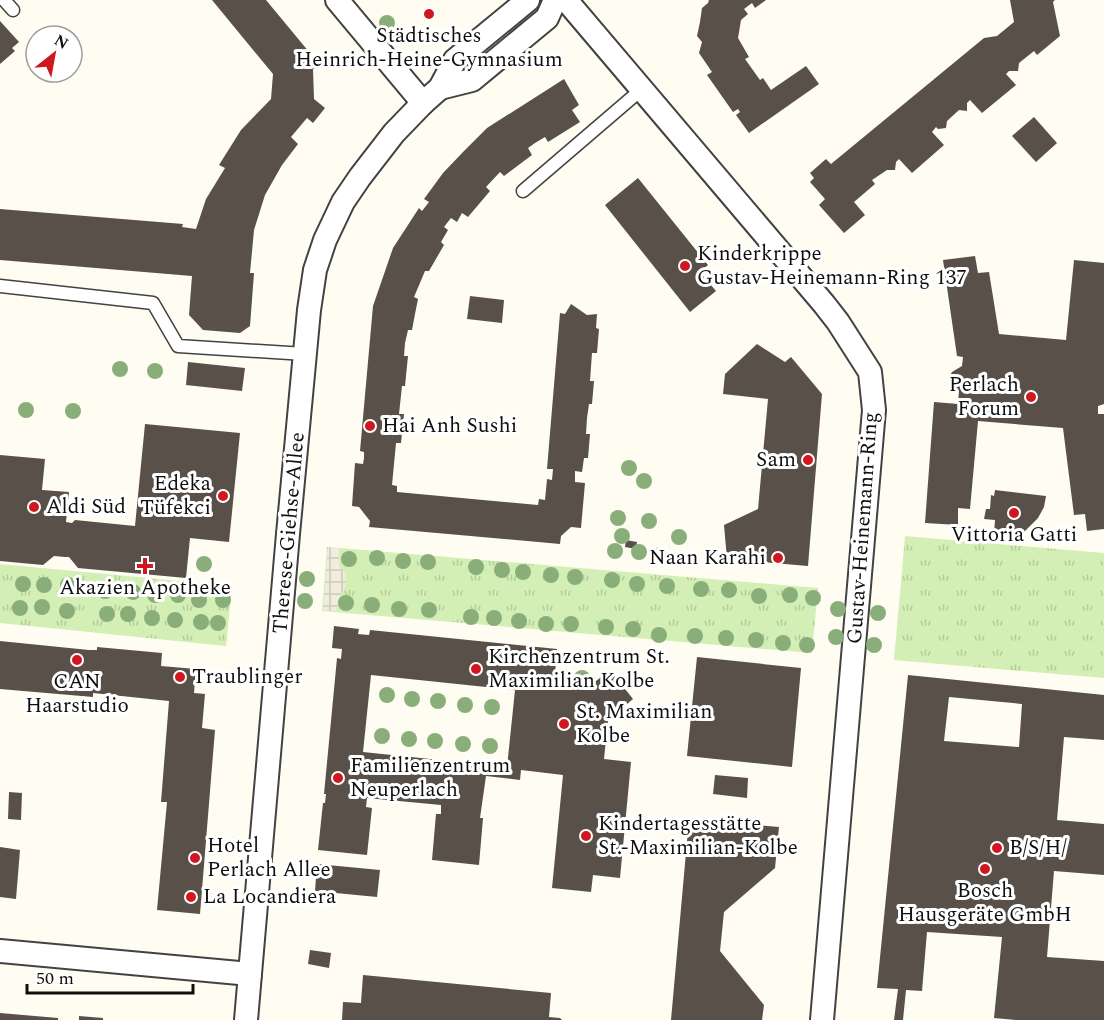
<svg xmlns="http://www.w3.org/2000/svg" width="1104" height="1020" font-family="Spectral,serif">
<defs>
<pattern id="park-tufts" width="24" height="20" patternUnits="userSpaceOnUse" patternTransform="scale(1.5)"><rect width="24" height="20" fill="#d3efb6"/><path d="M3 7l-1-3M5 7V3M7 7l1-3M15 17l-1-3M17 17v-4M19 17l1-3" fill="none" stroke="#b4cc9b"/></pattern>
<pattern id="plaza-grid" width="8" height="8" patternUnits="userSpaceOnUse" patternTransform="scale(1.5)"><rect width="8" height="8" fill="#f1ecde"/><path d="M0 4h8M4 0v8" fill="none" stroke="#cdc9bd"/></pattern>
</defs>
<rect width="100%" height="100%" fill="#fffcf2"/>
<g fill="url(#park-tufts)">
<polygon points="905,536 1104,553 1104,678 894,660"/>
<polygon points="327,547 818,588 812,653 322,611"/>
<polygon points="0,564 232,586 226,646 0,623"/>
</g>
<polygon fill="url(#plaza-grid)" points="328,547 339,548 339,566 346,574 345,587 338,599 337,611 323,610"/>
<g fill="#59504a" fill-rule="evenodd">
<polygon points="212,0 266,0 319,64 313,69 314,99 325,108 313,123 307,118 291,137 298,144 282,165 265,195 254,230 250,273 254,273 250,326 240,333 203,330 189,315 192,276 0,260 0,209 183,224 182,227 196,229 206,199 225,168 219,165 241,130 271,99 273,74"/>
<polygon points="709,0 766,0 755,8 752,3 744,9 748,14 741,20 738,38 749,57 745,59 760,80 763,78 771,90 806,66 819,84 749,133 736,115 740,112 738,109 733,112 707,75 712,72 699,53 702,42 697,36 700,22 702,8 708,3"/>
<polygon points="1010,0 1055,0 1053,2 1060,36 1037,55 1034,51 1019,63 1018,71 1009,71 1006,74 1016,85 982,113 970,100 967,103 967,111 959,110 947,121 946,128 938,129 936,127 932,132 944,145 912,173 899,159 896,162 895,170 887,170 872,180 875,184 854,202 865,215 844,233 819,205 825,199 810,182 814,178 810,173 826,159 831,164 984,38 997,36 1014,22"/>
<polygon points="0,21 19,42 12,48 15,51 0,64"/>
<polygon points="564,79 579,105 572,110 580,122 548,142 545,137 535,143 528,148 532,155 504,176 500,172 486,187 490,191 468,217 462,213 457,222 451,218 444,227 448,230 441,242 444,245 429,271 425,271 414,297 418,299 415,314 412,330 408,330 405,343 404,356 408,356 405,386 402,386 399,414 404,414 401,443 396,443 392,485 397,486 397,492 538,505 539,499 545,500 547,479 552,480 553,469 547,469 560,313 565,314 571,304 587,315 597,314 596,328 599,329 597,353 592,353 590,381 594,381 592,404 589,404 587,418 586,434 590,434 588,458 584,458 582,472 575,471 575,482 585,483 581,528 571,527 561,536 560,544 369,527 370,521 359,507 352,506 355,463 363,464 364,458 364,452 360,451 373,306 393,248 419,208 422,211 429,202 424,199 443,173 464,151 487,128"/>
<polygon points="1034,117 1057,143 1036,162 1012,136"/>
<polygon points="638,178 708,265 700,272 716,291 690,312 605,205"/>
<polygon points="975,256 978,273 989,272 999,334 1066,340 1074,260 1104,263 1104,404 1098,406 1098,414 1104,414 1104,529 1087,531 1085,514 1074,515 1063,428 978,421 970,509 958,508 958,525 925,523 934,402 958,404 959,391 951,383 949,377 952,372 962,366 963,357 957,356 943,260"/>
<polygon points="470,296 504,300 502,323 467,319"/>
<polygon points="757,344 785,362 791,357 822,394 808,566 727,559 724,525 758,509 768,399 723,394 725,374"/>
<polygon points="188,362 245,368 242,391 186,385"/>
<polygon points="145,424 240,433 229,542 190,538 186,578 78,568 69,557 65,557 54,556 43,565 0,561 0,455 45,459 42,490 69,492 66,522 72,523 75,520 135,526"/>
<polygon points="995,490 1046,496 1044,507 1038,518 1024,532 1015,536 994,534 995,520 984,519 986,509 990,509 991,495 994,496"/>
<polygon points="626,540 637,542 636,549 625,547"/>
<path d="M334 626 359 629 358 634 369 635 370 630 557 649 554 686 586 689 610 670 633 699 608 720 604 759 631 762 620 878 593 875 591 892 552 888 563 775 521 770 520 780 486 776 480 818H483L479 865 432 860 436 814H441V805L367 798 366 807 372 808 367 855 318 850 323 803H325L326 794H324L337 658 341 659 342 649 332 648ZM371 675 515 690 507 767 363 752Z"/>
<polygon points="0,641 89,650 97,650 97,647 162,653 161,666 196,669 194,693 205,694 202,728 215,730 200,914 157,910 167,802 161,802 169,701 93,693 93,697 0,689"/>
<polygon points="697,657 801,668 792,767 687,756"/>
<path d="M908 675 1104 695V740L1064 737 1057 820 1104 824V875L1054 871 1047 957 1104 961V1020H1016L994 1018 1002 937 927 932 922 991 906 990 903 1020H894L898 989 877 988ZM949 697 1022 704 1019 747 944 741Z"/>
<polygon points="715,775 748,778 747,798 713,794"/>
<polygon points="9,792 22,793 21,820 8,819"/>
<polygon points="689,819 779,827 775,868 724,912 720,951 764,1005 762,1020 671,1020"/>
<polygon points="0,847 20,850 16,899 0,897"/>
<polygon points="317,864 380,870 377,897 315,891"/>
<polygon points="310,950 331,953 329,968 308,964"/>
<polygon points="363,975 551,993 549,1017 560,1018 562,1020 342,1020 343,1002 361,1003"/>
<polygon points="0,1013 58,1018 58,1020 0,1020"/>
<polygon points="79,1016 103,1018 103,1020 79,1020"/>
</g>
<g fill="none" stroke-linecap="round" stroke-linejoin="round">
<g stroke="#424242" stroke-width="15">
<g id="service">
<polyline points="4,0 13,10"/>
<polyline points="523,191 642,89"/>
<polyline points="0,286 153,303 178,346 305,354"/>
</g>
</g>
<g stroke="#424242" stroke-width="26">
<g id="minor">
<polyline points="337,0 423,103"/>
<polyline points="566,0 824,304 838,322 870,372 874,410 822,1020"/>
<polyline points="440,88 472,80 547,18 555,0"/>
<polyline points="0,951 250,974"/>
<polyline points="246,1020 288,534 309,310 315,270 325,240 343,202 360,177 394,133 423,103 440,88 455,60 528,0"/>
</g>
</g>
<use href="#service" stroke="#fff" stroke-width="12"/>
<use href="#minor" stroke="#fff" stroke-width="22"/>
</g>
<g fill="#8aae7a">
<circle cx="387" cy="23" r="8"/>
<circle cx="120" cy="369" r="8"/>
<circle cx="155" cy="371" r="8"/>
<circle cx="26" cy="410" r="8"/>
<circle cx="73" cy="411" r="8"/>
<circle cx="629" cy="468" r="8"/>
<circle cx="644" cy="481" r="8"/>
<circle cx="618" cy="518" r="8"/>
<circle cx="649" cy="521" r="8"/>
<circle cx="622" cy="536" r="8"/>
<circle cx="679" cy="537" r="8"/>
<circle cx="615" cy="551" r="8"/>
<circle cx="639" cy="552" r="8"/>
<circle cx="660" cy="555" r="8"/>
<circle cx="377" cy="558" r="8"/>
<circle cx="349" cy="559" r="8"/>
<circle cx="403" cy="561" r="8"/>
<circle cx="428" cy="562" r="8"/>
<circle cx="204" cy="564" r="8"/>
<circle cx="476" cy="567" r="8"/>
<circle cx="502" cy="570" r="8"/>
<circle cx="523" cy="572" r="8"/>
<circle cx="551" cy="575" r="8"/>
<circle cx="575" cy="577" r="8"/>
<circle cx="307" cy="579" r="8"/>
<circle cx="612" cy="580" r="8"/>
<circle cx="23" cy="584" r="8"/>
<circle cx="637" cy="584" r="8"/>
<circle cx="44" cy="585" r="8"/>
<circle cx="68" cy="585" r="8"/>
<circle cx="667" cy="586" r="8"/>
<circle cx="701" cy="589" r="8"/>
<circle cx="729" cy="590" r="8"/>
<circle cx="105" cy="591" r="8"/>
<circle cx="133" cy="592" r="8"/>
<circle cx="155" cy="595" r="8"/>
<circle cx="178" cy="595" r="8"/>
<circle cx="790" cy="595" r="8"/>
<circle cx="759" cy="596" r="8"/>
<circle cx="813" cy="598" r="8"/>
<circle cx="199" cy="600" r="8"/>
<circle cx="223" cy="600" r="8"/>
<circle cx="305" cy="601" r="8"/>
<circle cx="346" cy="603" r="8"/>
<circle cx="372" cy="605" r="8"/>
<circle cx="42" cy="607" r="8"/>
<circle cx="20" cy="608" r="8"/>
<circle cx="399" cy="609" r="8"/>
<circle cx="838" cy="609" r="8"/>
<circle cx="429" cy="610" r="8"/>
<circle cx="67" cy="611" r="8"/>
<circle cx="878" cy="613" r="8"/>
<circle cx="107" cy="614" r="8"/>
<circle cx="128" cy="614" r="8"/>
<circle cx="471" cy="617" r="8"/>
<circle cx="152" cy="618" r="8"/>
<circle cx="494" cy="618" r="8"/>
<circle cx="175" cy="620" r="8"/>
<circle cx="519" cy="621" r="8"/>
<circle cx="201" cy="622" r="8"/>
<circle cx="218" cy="623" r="8"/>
<circle cx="546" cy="624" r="8"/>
<circle cx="571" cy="624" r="8"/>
<circle cx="606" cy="627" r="8"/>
<circle cx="633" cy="629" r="8"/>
<circle cx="659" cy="635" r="8"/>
<circle cx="695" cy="636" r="8"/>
<circle cx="836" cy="637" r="8"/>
<circle cx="726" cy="638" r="8"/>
<circle cx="756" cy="640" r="8"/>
<circle cx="783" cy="643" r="8"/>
<circle cx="807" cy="645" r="8"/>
<circle cx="874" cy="645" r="8"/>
<circle cx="582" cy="678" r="8"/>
<circle cx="387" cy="695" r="8"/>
<circle cx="412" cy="699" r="8"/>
<circle cx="438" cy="701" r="8"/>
<circle cx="465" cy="705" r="8"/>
<circle cx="492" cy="707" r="8"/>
<circle cx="382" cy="736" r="8"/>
<circle cx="409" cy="739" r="8"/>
<circle cx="435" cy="741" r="8"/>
<circle cx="463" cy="744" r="8"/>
<circle cx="490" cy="746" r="8"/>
</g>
<g fill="#d01720" stroke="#fff" stroke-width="2">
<circle cx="429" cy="14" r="6"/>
<circle cx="685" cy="266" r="6"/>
<circle cx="1031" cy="397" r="6"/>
<circle cx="370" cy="426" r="6"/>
<circle cx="808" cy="460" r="6"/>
<circle cx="223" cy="496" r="6"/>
<circle cx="34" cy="507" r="6"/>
<circle cx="1014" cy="513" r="6"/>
<circle cx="778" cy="558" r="6"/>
<path d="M142 557h6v6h6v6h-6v6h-6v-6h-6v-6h6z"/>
<circle cx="77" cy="660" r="6"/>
<circle cx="476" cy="669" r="6"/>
<circle cx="180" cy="677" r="6"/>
<circle cx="564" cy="724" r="6"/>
<circle cx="338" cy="778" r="6"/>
<circle cx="586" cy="836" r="6"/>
<circle cx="997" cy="848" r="6"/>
<circle cx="195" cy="858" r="6"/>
<circle cx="985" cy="869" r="6"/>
<circle cx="191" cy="897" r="6"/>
</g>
<g text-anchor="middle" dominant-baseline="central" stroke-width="6" stroke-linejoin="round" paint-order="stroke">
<g font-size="21" fill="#0f0f0f" stroke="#fff" text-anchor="start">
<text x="429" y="36" text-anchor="middle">Städtisches<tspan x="429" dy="24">Heinrich-Heine-Gymnasium</tspan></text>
<text x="697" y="254">Kinderkrippe<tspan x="697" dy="24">Gustav-Heinemann-Ring 137</tspan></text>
<text x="1019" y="385" text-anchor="end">Perlach<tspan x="1019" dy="24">Forum</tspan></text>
<text x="382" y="426">Hai Anh Sushi</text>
<text x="796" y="460" text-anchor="end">Sam</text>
<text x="211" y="484" text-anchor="end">Edeka<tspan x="211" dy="24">Tüfekci</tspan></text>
<text x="46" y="507">Aldi Süd</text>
<text x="1014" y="535" text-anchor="middle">Vittoria Gatti</text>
<text x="766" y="558" text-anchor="end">Naan Karahi</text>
<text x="145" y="588" text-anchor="middle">Akazien Apotheke</text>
<text x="488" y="657">Kirchenzentrum St.<tspan x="488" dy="24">Maximilian Kolbe</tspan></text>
<text x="192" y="677">Traublinger</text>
<text x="77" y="682" text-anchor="middle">CAN<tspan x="77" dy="24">Haarstudio</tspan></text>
<text x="576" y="712">St. Maximilian<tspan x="576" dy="24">Kolbe</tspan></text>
<text x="350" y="766">Familienzentrum<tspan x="350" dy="24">Neuperlach</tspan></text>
<text x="598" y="824">Kindertagesstätte<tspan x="598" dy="24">St.-Maximilian-Kolbe</tspan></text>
<text x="207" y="846">Hotel<tspan x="207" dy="24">Perlach Allee</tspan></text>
<text x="1009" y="848">B/S/H/</text>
<text x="985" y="891" text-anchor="middle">Bosch<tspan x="985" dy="24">Hausgeräte GmbH</tspan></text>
<text x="203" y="897">La Locandiera</text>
</g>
<g font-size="21" fill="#0f0f0f" stroke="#fff">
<text transform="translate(863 528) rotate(-86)">Gustav-Heinemann-Ring</text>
<text transform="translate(289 533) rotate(-85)">Therese-Giehse-Allee</text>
</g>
</g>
<g transform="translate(54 54) rotate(31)"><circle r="28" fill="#ffffff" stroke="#9f9f9f" stroke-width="1.5"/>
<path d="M0-4.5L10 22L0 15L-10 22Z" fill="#d01720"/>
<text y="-9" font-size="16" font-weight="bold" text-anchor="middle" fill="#0f0f0f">N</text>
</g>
<path d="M27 984v9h166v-9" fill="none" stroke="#0f0f0f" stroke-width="3"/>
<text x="36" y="984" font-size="18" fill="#0f0f0f" stroke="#ffffff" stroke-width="4.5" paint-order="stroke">50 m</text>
</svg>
